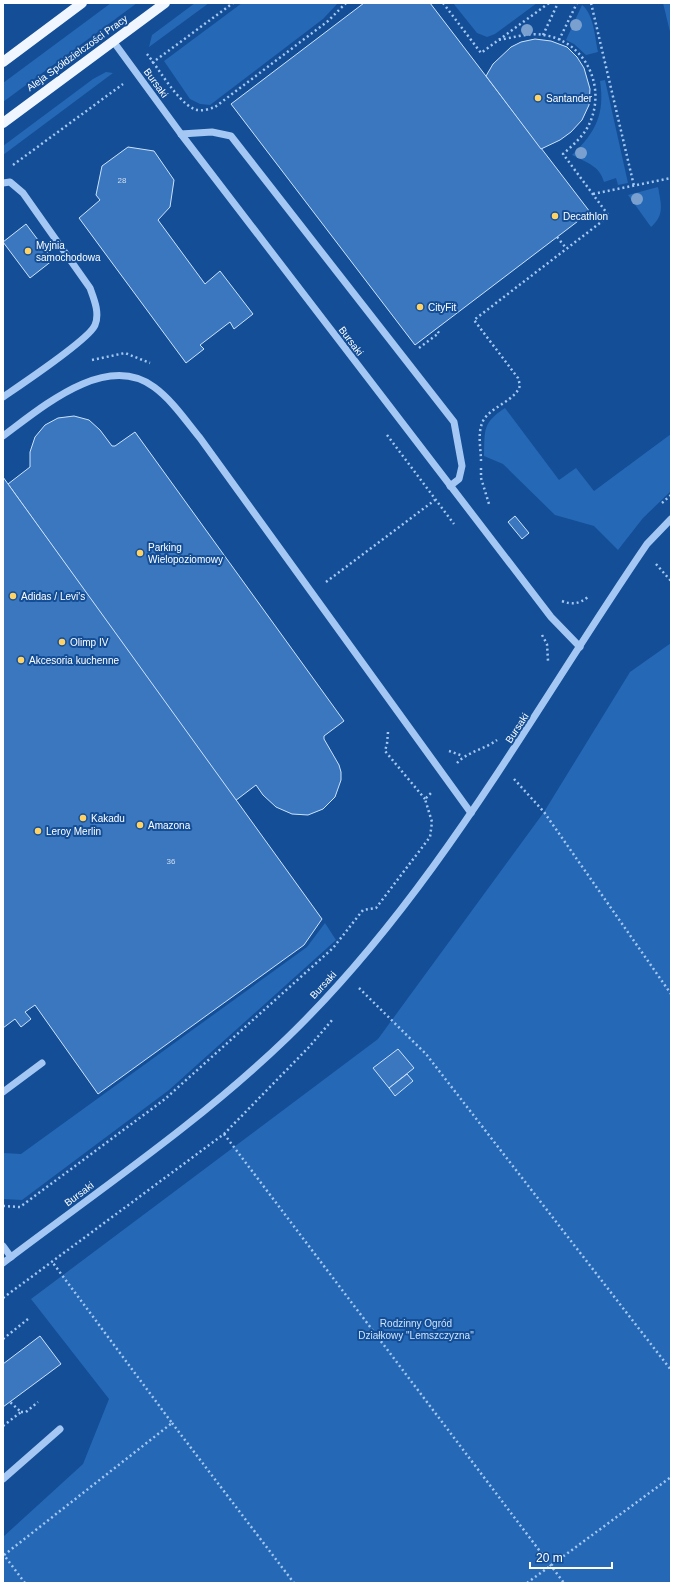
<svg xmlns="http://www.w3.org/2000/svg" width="674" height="1586" font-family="Helvetica,sans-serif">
<rect width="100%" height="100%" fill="#134e97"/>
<g fill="#2568b6">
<polygon points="111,3 137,3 3,102 3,83"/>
<polygon points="195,3 209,3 149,47 152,35"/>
<polygon points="242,3 338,3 323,19 210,105 200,104 190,99 164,61"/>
<polygon points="453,3 537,3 495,34 487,37 477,33"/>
<polygon points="663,3 671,3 671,36"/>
<path d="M582 5C594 14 595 38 598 52L586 55 574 44 566 40Z"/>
<polygon points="106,72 113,73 3,155 3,146 93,79"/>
<path d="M605 80 628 183 618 185 616 178 604 182C600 166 586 162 572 155 596 132 605 114 600 81Z"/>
<path d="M658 187C661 204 665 215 651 227L628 195Z"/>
<path d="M505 408 559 480 576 468 594 491 671 434V491L643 518 618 550 594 526 555 515 503 464 484 456C485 430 482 423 505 408Z"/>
<polygon points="671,643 671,1583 3,1583 3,1537 83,1464 109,1399 31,1299 378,1039 544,812 630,672"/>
<polygon points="325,923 336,940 169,1090 22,1200 3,1199 3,1153 21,1154 307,947"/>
</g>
<g fill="#3b77bf" stroke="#cce3fd">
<polygon points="364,3 430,3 590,212 415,345 231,104"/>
<polygon points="535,39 551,41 567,47 577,57 584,68 590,89 589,105 582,120 571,132 560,140 541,149 486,76 493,64 511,47 521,42"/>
<polygon points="128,147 154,151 174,180 170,207 158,220 205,284 220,271 253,314 234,329 230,322 200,345 204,349 186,363 79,218 100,200 96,195 102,166"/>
<polygon points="26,224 53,260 30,278 3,242"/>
<polygon points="74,416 89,420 100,430 112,446 115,446 135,432 344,721 324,736 324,739 339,765 341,772 341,780 335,797 323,809 308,815 292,814 276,807 263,795 256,785 235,801 8,484 30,467 30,452 35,437 45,425 58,418"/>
<polygon points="3,477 322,919 304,945 98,1094 35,1005 25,1012 31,1019 21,1027 15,1019 3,1028"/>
<polygon points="515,516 529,533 522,539 508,522"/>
<polygon points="398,1049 414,1068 389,1088 373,1068"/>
<polygon points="407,1074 413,1081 395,1096 389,1088"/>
<polygon points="40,1336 61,1364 3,1407 3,1364"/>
</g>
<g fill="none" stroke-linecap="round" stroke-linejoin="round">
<g stroke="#a4c8f3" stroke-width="2.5" stroke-dasharray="2 3" stroke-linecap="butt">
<polyline points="443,3 481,53 549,3"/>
<polyline points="591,3 634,186"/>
<polyline points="543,35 558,3"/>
<polyline points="559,40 577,3"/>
<path d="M147 54C159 69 177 101 194 109 201 112 209 109 215 107L328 21 346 3"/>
<polyline points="152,63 233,3"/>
<polyline points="13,165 123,84"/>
<polyline points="593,194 671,178"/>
<polyline points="557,237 566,248"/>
<polyline points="419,348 439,333 436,329"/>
<polyline points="92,360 125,353 150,363"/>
<polyline points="387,435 454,524"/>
<path d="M481 461C481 449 477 433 483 421 490 407 517 400 520 385L518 378 474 320 609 216 563 154C571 147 580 139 586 130 609 92 588 42 544 35 530 32 512 38 498 40"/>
<polyline points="481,468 481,478 489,504"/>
<polyline points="662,503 671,495"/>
<polyline points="656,564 671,581"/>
<polyline points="326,582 435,500"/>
<path d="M562 601C572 605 579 604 588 597"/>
<polyline points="542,635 547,644 548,661"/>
<polyline points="388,732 387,744 385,751 425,799"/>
<polyline points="449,751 463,756"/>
<path d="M457 763C467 752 485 749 497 740"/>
<polyline points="514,779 544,812 671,994"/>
<polyline points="359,988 426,1054 671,1370"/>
<polyline points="224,1134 564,1583"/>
<polyline points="3,1206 20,1207 165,1099 333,948 363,910 376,908 430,837 432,822 425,799 433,791"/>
<polyline points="3,1298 224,1134 309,1047 333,1019"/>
<polyline points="3,1339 28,1319"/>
<polyline points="21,1412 26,1412 38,1402"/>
<polyline points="172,1423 294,1583"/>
<polyline points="3,1426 21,1412 10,1402"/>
<polyline points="25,1583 4,1555 172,1423 53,1263"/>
<polyline points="527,1583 671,1477"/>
</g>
<g stroke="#a4c8f3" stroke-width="7">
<polyline points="113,41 181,134 551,617 580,647"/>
<polyline points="181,134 212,132 231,136 454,422 462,466 459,479 450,486"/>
<path d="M3 183 10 182 23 193 90 288C94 299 100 313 95 325 90 339 19 386 3 397"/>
<path d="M3 436C41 408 106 351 154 387 172 400 186 421 200 438L471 813"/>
<polyline points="3,1092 42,1063"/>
<polyline points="3,1246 11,1257"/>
<path d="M3 1263C99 1190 200 1122 287 1038 435 895 532 712 647 544L671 519"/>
<polyline points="3,1479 60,1429"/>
</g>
<g stroke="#f0f6ff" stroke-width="10">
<polyline points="3,62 82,3"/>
<polyline points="3,123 165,3"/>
</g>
</g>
<g fill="#79a0cf">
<circle cx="576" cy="25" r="6"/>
<circle cx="527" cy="30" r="6"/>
<circle cx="581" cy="153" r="6"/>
<circle cx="637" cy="199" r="6"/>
</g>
<g fill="#ffd266" stroke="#134e97" stroke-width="1.5">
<circle cx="538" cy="98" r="4"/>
<circle cx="555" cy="216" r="4"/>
<circle cx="28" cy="251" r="4"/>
<circle cx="420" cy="307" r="4"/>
<circle cx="140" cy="553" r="4"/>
<circle cx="13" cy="596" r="4"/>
<circle cx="62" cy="642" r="4"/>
<circle cx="21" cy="660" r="4"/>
<circle cx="83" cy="818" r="4"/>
<circle cx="140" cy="825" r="4"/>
<circle cx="38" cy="831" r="4"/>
</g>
<g text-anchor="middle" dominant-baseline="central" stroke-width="4" stroke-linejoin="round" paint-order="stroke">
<g font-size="8" fill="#ceddef">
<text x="122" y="180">28</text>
<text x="171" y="861">36</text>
</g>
<g font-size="10" fill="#fff" stroke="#134e97">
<text transform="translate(77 53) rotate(-36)">Aleja Spółdzielczości Pracy</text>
<text transform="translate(156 83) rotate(54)">Bursaki</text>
<text transform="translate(351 341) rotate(53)">Bursaki</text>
<text transform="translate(517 728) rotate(-57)">Bursaki</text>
<text transform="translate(323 985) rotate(-47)">Bursaki</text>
<text transform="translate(79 1194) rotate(-37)">Bursaki</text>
</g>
<g font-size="10" fill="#fff" stroke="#134e97" text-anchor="start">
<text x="546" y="98">Santander</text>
<text x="563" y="216">Decathlon</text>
<text x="36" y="245">Myjnia<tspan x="36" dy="12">samochodowa</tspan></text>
<text x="428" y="307">CityFit</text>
<text x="148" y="547">Parking<tspan x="148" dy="12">Wielopoziomowy</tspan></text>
<text x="21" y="596">Adidas / Levi's</text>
<text x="70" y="642">Olimp IV</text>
<text x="29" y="660">Akcesoria kuchenne</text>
<text x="91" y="818">Kakadu</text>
<text x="148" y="825">Amazona</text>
<text x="46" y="831">Leroy Merlin</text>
</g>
<g font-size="10" fill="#cce3fd" stroke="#134e97">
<text x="416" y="1323">Rodzinny Ogród<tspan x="416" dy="12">Działkowy "Lemszczyzna"</tspan></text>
</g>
</g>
<rect width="674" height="1586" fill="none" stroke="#ffffff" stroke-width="8"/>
<path d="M530 1562v6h82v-6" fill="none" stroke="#ffffff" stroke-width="2"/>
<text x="536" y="1562" font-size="12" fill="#ffffff" stroke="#134e97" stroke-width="3" paint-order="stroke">20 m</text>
</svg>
